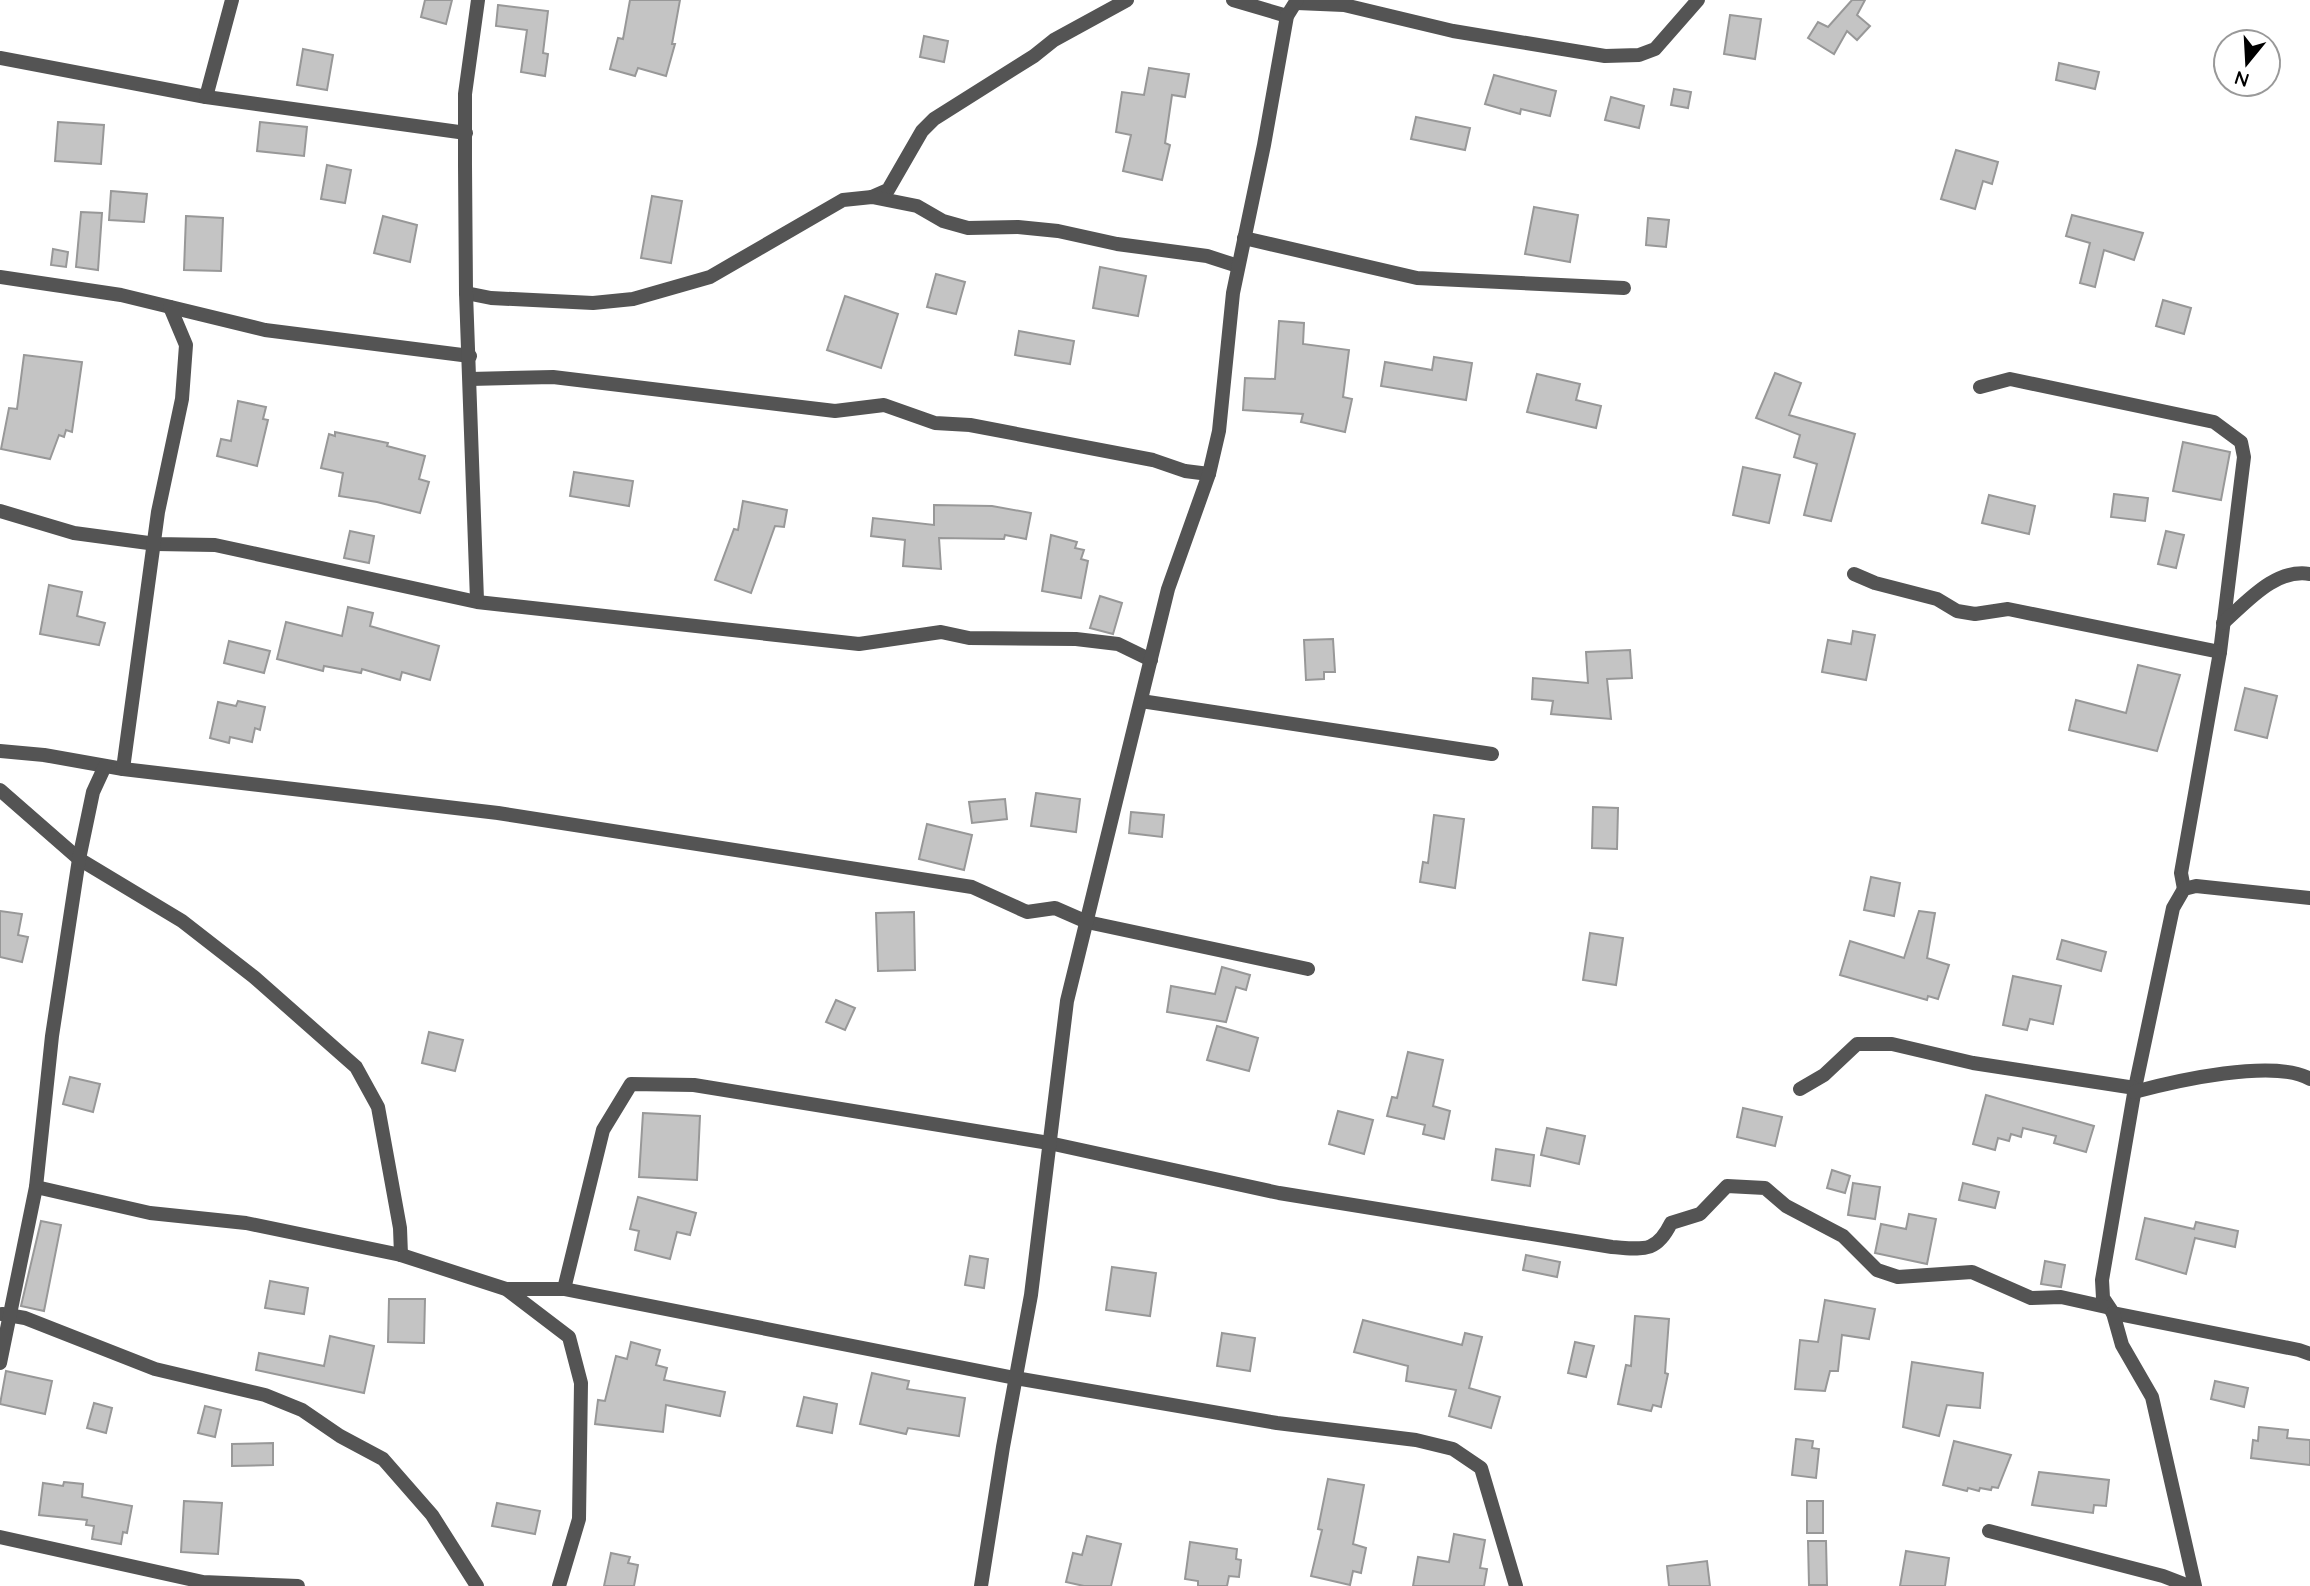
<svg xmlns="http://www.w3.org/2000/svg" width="2310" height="1586" font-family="Quicksand,sans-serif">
<rect width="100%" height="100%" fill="#fff"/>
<g fill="#c4c4c4" stroke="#989898" stroke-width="2">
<polygon points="425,0 452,0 446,24 421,17"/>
<polygon points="630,0 680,0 672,44 675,44 666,76 638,68 635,76 610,69 618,38 623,39"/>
<polygon points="1852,0 1865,0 1857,15 1870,26 1857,40 1847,31 1834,54 1808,38 1818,22 1828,27"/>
<polygon points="498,5 548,11 543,53 548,54 545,76 521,72 527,30 496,26"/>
<polygon points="1730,15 1761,19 1755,59 1724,54"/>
<polygon points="924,36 948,41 944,62 920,57"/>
<polygon points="303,49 333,55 327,90 297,85"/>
<polygon points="2059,63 2099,72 2095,89 2056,80"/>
<polygon points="1149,68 1189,74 1185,97 1172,95 1165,143 1170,145 1162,180 1123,171 1131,135 1116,132 1122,92 1144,95"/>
<polygon points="1494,75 1556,91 1550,116 1521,109 1520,114 1485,104"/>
<polygon points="1674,89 1691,92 1688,108 1671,105"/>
<polygon points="1611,97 1644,106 1639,128 1605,120"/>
<polygon points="1416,117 1470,128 1465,150 1411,139"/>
<polygon points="58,122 104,125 101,164 55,161"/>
<polygon points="260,122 307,127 304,156 257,151"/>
<polygon points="1956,150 1998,162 1992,184 1983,181 1975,209 1941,199"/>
<polygon points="327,165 351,170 345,203 321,199"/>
<polygon points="111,191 147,194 144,222 109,220"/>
<polygon points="652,196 682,201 671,263 641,258"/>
<polygon points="1534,207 1578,215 1570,262 1525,254"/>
<polygon points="81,212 102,213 98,270 76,267"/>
<polygon points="2072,215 2143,233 2134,260 2104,250 2095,287 2080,283 2090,243 2066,236"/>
<polygon points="186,216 223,218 221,271 184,270"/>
<polygon points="383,216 417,225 410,262 374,253"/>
<polygon points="1648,218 1669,220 1666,247 1646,245"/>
<polygon points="53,249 68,252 66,267 51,265"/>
<polygon points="1100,267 1146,276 1138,316 1093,308"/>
<polygon points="936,274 965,282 956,314 927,307"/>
<polygon points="845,296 898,314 881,368 827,350"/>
<polygon points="2163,300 2191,308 2184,334 2156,326"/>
<polygon points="1279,321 1304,323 1303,344 1349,350 1343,397 1352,399 1345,432 1301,422 1303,414 1243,410 1245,378 1275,379"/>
<polygon points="1019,331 1074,341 1070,364 1015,355"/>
<polygon points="24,355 82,362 72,432 66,430 64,437 59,435 50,459 1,449 9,408 17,409"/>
<polygon points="1434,357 1472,363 1466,400 1381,386 1385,362 1432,370"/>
<polygon points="1775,373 1801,383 1789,415 1855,434 1831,521 1804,515 1817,464 1794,457 1800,435 1756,418"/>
<polygon points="1537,374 1580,384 1576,400 1601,406 1596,428 1527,412"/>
<polygon points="238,401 266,407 263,419 268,420 257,466 217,456 221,439 231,441"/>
<polygon points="335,432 388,443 387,446 425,456 419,479 429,482 420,513 377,502 339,496 343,473 321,468 329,434 335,436"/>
<polygon points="2183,442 2230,452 2221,500 2173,491"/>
<polygon points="1743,467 1780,475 1769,523 1733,515"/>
<polygon points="574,472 633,481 629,506 570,496"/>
<polygon points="2114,494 2148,498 2145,521 2111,517"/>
<polygon points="1989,495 2035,506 2029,534 1982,523"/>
<polygon points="743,501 787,510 784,527 775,526 751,593 715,580 734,529 738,530"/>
<polygon points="934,505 992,506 1031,513 1026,539 1005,535 1004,539 939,538 941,569 903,566 905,540 871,536 873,518 934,525"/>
<polygon points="350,531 374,536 369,563 344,558"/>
<polygon points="2166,531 2184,535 2176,568 2158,564"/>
<polygon points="1051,535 1077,542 1075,548 1084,550 1081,559 1088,561 1081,598 1042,591"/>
<polygon points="49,585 82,592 77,616 105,623 99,645 40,634"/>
<polygon points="1100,596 1122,603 1113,634 1090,628"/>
<polygon points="348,607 373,613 370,626 439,646 430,680 402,672 400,680 362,669 361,673 324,666 323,671 277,659 286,622 342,636"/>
<polygon points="1853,631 1875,635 1866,680 1822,672 1828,640 1851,644"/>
<polygon points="1333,639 1335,672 1324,672 1324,679 1306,680 1304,640"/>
<polygon points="229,641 270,651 264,673 224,663"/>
<polygon points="1630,650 1632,678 1607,679 1611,719 1551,714 1553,701 1532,699 1533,678 1588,683 1586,652"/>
<polygon points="2138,665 2180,675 2157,751 2069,730 2076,700 2126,713"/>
<polygon points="2245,688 2277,696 2267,738 2235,730"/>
<polygon points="238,701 265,707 260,730 255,728 252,742 230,737 229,743 210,738 218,702 236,706"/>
<polygon points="1036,793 1080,799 1076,832 1031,826"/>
<polygon points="1005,799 1007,819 972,823 969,802"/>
<polygon points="1593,807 1618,808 1617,849 1592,848"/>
<polygon points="1131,812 1164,815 1162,837 1129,833"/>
<polygon points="1434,815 1464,819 1455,888 1420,882 1423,862 1428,863"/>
<polygon points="927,824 972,835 964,870 919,859"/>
<polygon points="1871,877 1900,883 1894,916 1864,910"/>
<polygon points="0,911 22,914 18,935 28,937 22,962 0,957"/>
<polygon points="1919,911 1935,913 1927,958 1949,965 1938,999 1928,996 1927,1000 1840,975 1850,941 1904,958"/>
<polygon points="914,912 915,970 878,971 876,913"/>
<polygon points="1590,933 1623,938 1616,985 1583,980"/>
<polygon points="2062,940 2106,952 2101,971 2057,959"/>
<polygon points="1222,967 1250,975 1246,990 1236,987 1226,1022 1167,1012 1171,986 1215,994"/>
<polygon points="2013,976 2061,986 2053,1024 2030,1019 2027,1030 2003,1025"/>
<polygon points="836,1000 855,1008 845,1030 826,1022"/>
<polygon points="1217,1026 1258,1038 1249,1071 1207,1060"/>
<polygon points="429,1032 463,1040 455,1071 422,1063"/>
<polygon points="1408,1052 1443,1060 1433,1106 1450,1111 1444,1139 1423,1134 1425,1125 1387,1116 1392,1097 1397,1098"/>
<polygon points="70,1077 100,1084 93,1112 63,1104"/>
<polygon points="1986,1095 2094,1126 2086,1152 2054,1143 2056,1136 2023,1128 2021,1137 2011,1134 2009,1141 1998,1138 1995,1150 1973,1144"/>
<polygon points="1743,1108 1782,1117 1775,1146 1737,1137"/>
<polygon points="1338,1111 1373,1120 1364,1154 1329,1144"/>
<polygon points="643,1113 700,1116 697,1180 639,1177"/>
<polygon points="1547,1128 1585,1136 1579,1164 1541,1155"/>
<polygon points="1496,1149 1534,1155 1530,1186 1492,1180"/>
<polygon points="1832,1170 1850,1176 1845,1193 1827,1188"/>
<polygon points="1853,1183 1880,1187 1875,1219 1848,1215"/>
<polygon points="1963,1183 1999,1192 1995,1208 1959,1200"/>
<polygon points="638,1197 696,1213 690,1235 677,1232 670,1259 635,1250 639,1231 630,1229"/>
<polygon points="1909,1214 1936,1219 1927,1264 1875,1253 1881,1224 1906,1229"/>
<polygon points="2145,1218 2194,1229 2196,1222 2238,1231 2235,1247 2195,1238 2186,1274 2136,1259"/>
<polygon points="41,1221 61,1225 44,1311 21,1306"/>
<polygon points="1526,1255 1560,1262 1557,1277 1523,1270"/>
<polygon points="970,1256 988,1259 984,1288 965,1285"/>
<polygon points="2045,1261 2065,1265 2061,1287 2041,1284"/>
<polygon points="1112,1267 1156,1273 1150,1316 1106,1310"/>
<polygon points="270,1281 308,1288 304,1314 265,1308"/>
<polygon points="389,1299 425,1299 424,1343 388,1342"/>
<polygon points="1825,1300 1875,1309 1869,1339 1842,1335 1838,1371 1830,1371 1825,1391 1795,1389 1800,1340 1818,1342"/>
<polygon points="1635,1316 1669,1319 1665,1373 1668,1374 1661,1407 1653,1405 1651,1411 1618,1404 1626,1365 1631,1366"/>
<polygon points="1363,1320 1462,1345 1465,1333 1482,1337 1469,1388 1500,1397 1491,1428 1449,1416 1456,1390 1406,1381 1408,1366 1354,1352"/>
<polygon points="1222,1333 1255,1338 1250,1371 1217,1366"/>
<polygon points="330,1336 374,1346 364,1393 256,1370 259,1353 324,1366"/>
<polygon points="631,1342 660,1350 656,1365 667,1368 664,1380 725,1392 720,1416 666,1405 663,1432 595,1424 598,1400 605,1401 616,1356 627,1359"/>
<polygon points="1575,1342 1594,1346 1586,1377 1568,1373"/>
<polygon points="1912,1362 1983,1373 1980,1408 1947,1405 1939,1436 1903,1427"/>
<polygon points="6,1371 52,1381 45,1414 0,1404"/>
<polygon points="872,1373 909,1381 907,1389 965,1398 959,1436 908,1428 906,1434 860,1424"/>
<polygon points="2215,1381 2248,1388 2244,1407 2211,1399"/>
<polygon points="804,1397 837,1404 832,1433 797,1426"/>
<polygon points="94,1403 112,1408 106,1433 87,1428"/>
<polygon points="205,1406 221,1410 215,1437 198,1433"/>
<polygon points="2259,1427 2288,1430 2287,1438 2310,1440 2310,1465 2251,1458 2253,1440 2258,1441"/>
<polygon points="1796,1439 1813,1441 1812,1448 1819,1449 1816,1478 1792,1475"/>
<polygon points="1954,1441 2011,1455 1998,1488 1992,1487 1991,1490 1980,1488 1979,1491 1968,1488 1967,1491 1943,1485"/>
<polygon points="273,1443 273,1465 232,1466 232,1444"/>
<polygon points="2039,1472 2109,1480 2106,1506 2094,1505 2093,1513 2032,1505"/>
<polygon points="1328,1479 1364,1485 1353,1544 1366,1548 1361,1573 1353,1571 1350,1585 1311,1576 1322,1530 1318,1529"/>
<polygon points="64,1482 83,1484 82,1497 132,1506 127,1533 123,1532 121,1544 92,1539 94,1526 86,1525 87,1520 39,1515 43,1483 63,1486"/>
<polygon points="184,1501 222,1503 218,1554 181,1552"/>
<rect x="1807" y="1501" width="16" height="32"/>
<polygon points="497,1503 540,1511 535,1534 492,1526"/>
<polygon points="1454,1534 1485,1540 1480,1568 1487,1569 1484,1586 1413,1586 1418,1557 1449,1562"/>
<polygon points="1087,1536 1121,1544 1111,1586 1084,1586 1066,1582 1073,1553 1082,1555"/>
<polygon points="1808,1541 1826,1541 1827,1585 1809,1585"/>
<polygon points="1190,1542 1237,1549 1236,1559 1241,1560 1239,1577 1229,1576 1227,1586 1198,1586 1198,1581 1185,1579"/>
<polygon points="1906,1551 1949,1558 1945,1586 1900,1586"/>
<polygon points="611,1553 630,1557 628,1563 638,1565 634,1586 604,1586"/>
<polygon points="1707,1561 1710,1586 1669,1586 1667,1566"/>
</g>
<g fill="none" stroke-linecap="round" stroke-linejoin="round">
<g stroke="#545454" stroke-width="14">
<polyline points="1233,0 1287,16"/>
<polyline points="1297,3 1344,5 1453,31 1605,56 1639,55 1655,49 1698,0"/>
<polyline points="0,58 206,97 466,133"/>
<polyline points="206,97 232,0"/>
<polyline points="872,197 888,190 922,131 934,119 1034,56 1054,40 1127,0"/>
<polyline points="1244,238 1417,278 1624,288"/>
<polyline points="0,277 121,295 265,330 470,356"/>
<polyline points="466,293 491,298 593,303 633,299 710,277 843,200 872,197 917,206 943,221 968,228 1018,227 1058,231 1117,244 1207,256 1238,266"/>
<polyline points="470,379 553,377 835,411 884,405 935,423 970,425 1153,460 1185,471 1209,474"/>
<polyline points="1980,387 2010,379 2214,422 2241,442 2244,457 2220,652 2181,873 2184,889"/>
<polyline points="0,511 74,533 156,544 215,545 477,602 859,644 941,632 969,638 1076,639 1118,644 1151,660"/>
<polyline points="1854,574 1875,583 1937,599 1957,611 1975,614 2008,609 2220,652"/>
<polyline points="477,600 466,293 465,165 465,94 478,0"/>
<path d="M2223 623C2247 602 2275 568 2310 574"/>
<polyline points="1141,701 1492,754"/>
<polyline points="0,751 44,755 123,769 498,813 972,887 1027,912 1055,908 1087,922 1308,969"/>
<polyline points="123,769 158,512 182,399 186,345 170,307"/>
<polyline points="0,790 79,859 182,921 254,977 356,1067 378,1107 400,1228 401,1255"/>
<polyline points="2310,898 2196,886 2184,889 2173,908 2135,1088 2102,1280 2103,1298 2113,1313 2299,1350 2310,1354"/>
<polyline points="1800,1089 1824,1075 1857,1044 1892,1044 1973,1063 2135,1088"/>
<path d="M2134 1092C2175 1081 2274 1058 2310 1079"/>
<polyline points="36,1187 150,1213 246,1223 401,1255 506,1289 569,1337 581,1383 579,1519 559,1586"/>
<polyline points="506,1289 564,1289 1015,1378 1277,1423 1416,1440 1453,1449 1481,1468 1516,1586"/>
<path d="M564 1289 603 1130 631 1084 694 1085 1049 1143 1279 1193 1612 1247C1642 1249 1656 1254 1671 1223L1700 1214 1727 1186 1765 1188 1786 1206 1843 1236 1877 1270 1898 1277 1972 1272 2031 1298 2061 1297 2106 1307"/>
<polyline points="2113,1313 2122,1345 2152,1397 2195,1586"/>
<polyline points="2,1314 25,1318 155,1369 265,1395 302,1410 340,1436 383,1459 432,1515 477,1586"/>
<polyline points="0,1363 36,1187 52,1036 79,859 93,792 105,766"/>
<polyline points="1989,1531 2163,1576 2189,1586"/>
<polyline points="0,1537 203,1582 298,1586"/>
<polyline points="981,1586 1003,1447 1031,1295 1067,1001 1168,589 1209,474 1219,431 1233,293 1264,145 1287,16 1297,0"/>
</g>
</g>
<g transform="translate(2247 63) rotate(198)"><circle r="33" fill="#ffffff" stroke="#999999" stroke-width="2"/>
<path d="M0-5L12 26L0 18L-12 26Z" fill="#000000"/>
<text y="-10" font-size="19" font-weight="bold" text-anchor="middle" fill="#000000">N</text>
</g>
</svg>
